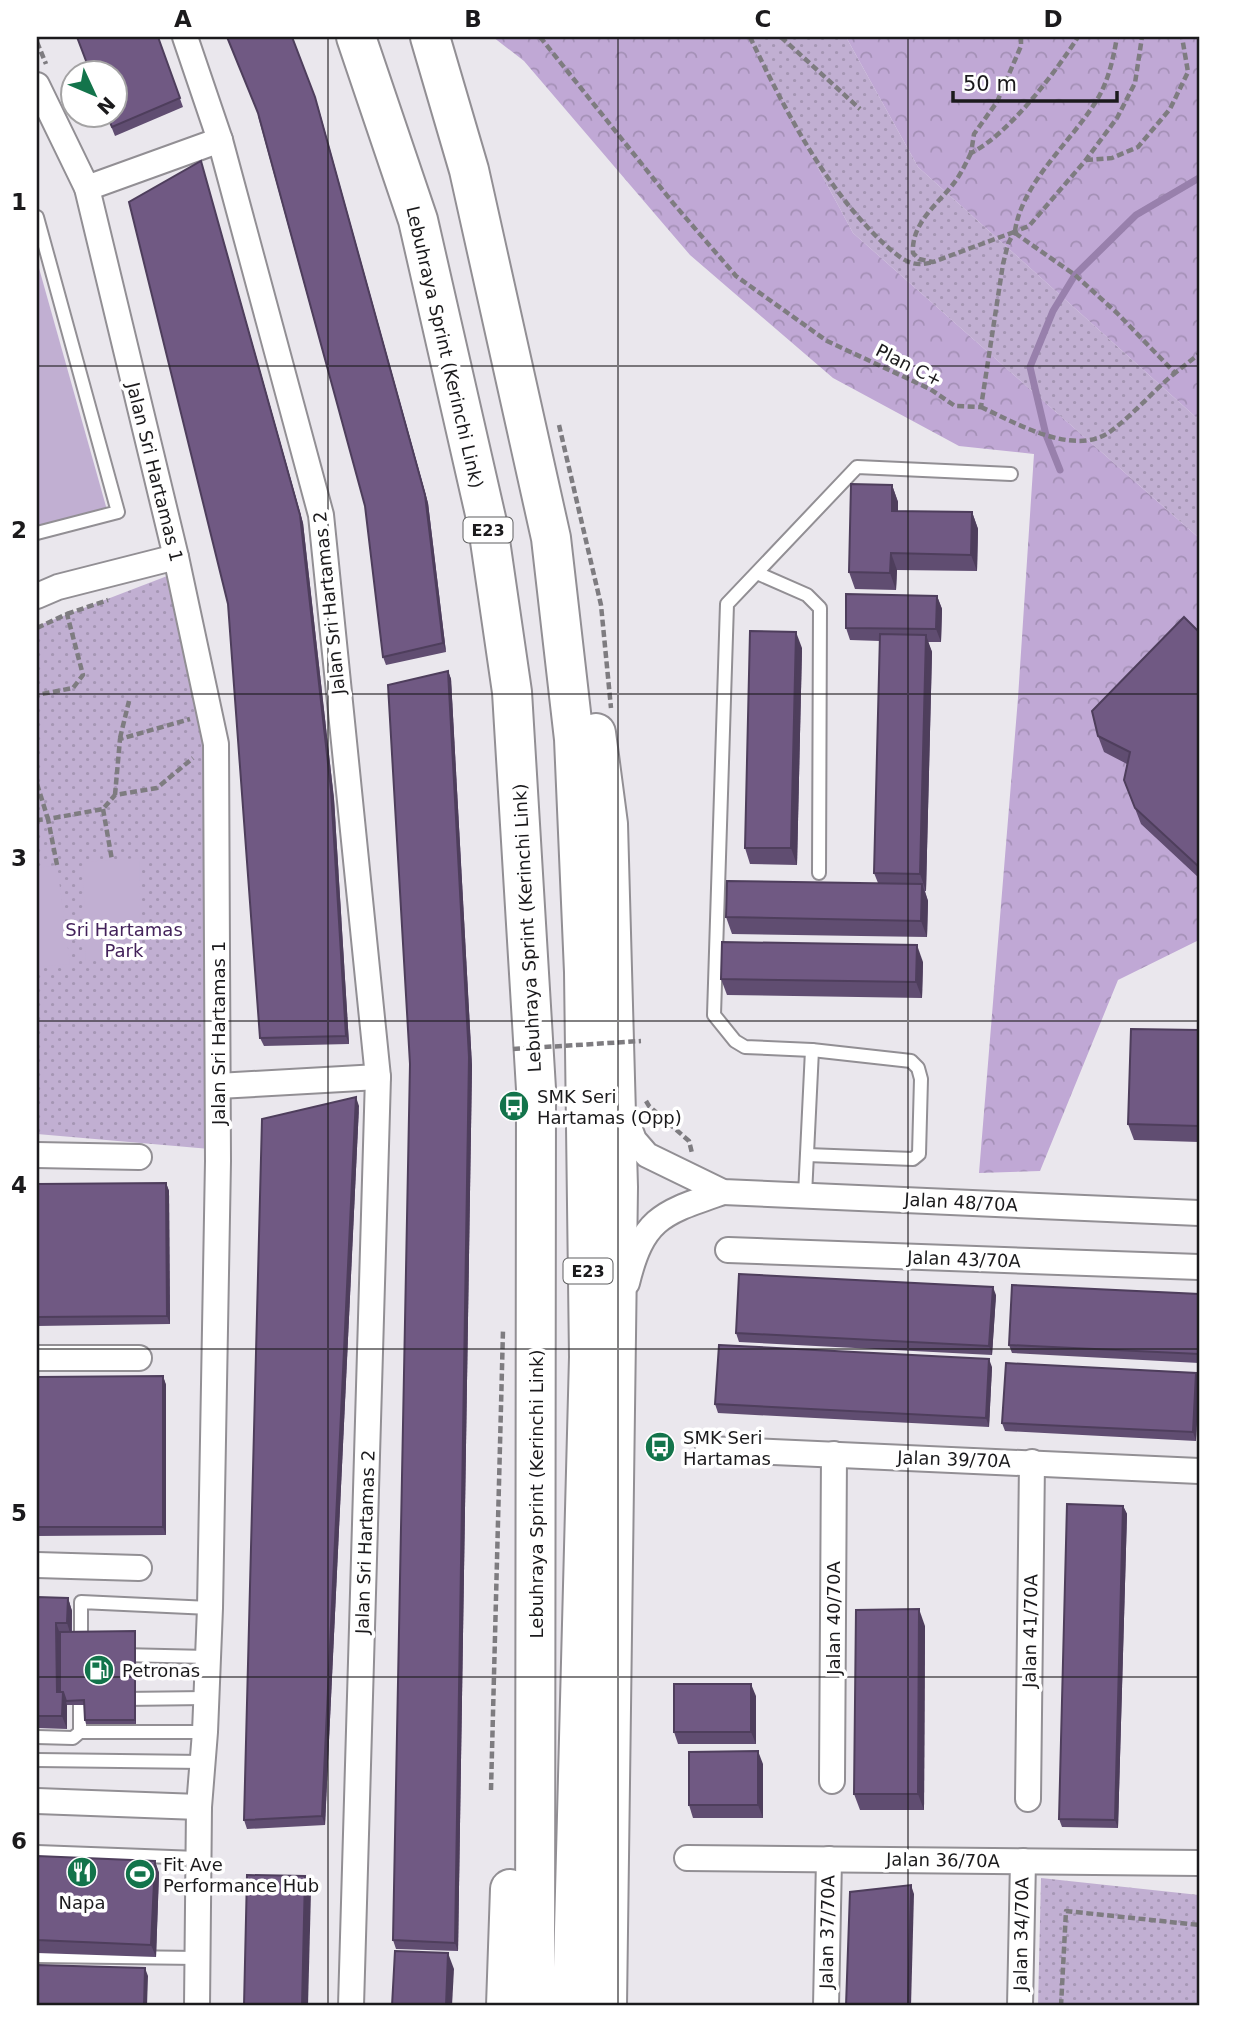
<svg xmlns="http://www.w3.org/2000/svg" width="1236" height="2043" font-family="'DejaVu Sans',sans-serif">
<defs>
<pattern id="grass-dots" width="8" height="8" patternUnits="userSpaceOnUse" patternTransform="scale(1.75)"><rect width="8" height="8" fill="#c1afd2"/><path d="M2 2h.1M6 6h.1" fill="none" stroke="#a596b4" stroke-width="1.8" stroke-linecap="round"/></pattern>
<pattern id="forest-crowns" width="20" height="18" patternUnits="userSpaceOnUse" patternTransform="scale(1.75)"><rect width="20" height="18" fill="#c0a8d5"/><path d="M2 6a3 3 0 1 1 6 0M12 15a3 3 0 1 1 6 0" fill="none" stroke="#a490b6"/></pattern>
</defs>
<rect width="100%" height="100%" fill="#eae7ed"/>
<g fill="url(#grass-dots)">
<polygon points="748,37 846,37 918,167 1199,420 1199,538 853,233"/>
<polygon points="175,573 212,746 210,1149 37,1134 37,626"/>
<polygon points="1041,1878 1199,1895 1199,2006 1038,2006"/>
</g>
<g fill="url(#forest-crowns)">
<polygon points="493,37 748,37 853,233 1199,538 1199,643 1136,768 1199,878 1199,940 1118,980 1040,1171 979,1173 1018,698 1034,454 959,446 833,378 690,255 524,61"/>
<polygon points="846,37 1199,37 1199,420 918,167"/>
</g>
<g fill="#c1afd2">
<polygon points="37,261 107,510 37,530"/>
<polygon points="139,858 140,960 86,961 83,862"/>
<polygon points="57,865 70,964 37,967 37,868"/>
</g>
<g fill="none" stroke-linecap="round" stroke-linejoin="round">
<polyline stroke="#9880ac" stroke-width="7" points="1060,470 1046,435 1030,367 1053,311 1075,275 1136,215 1199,178"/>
<g stroke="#928f94" stroke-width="16">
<g id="service">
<polyline points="37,217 118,512 37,533"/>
<polyline points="757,573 807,595 820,608 819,873"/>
<polyline points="807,1155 913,1159 919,1154 921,1079 918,1068 911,1061 812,1050 745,1047 735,1041 714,1015 727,604 857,467 1011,474"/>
<polyline points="805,1195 812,1050"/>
<polyline points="81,1647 81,1602 210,1608"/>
<polyline points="121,1655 208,1657"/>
<polyline points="80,1690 80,1732 205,1732"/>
<polyline points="123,1699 206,1698"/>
<polyline points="37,1737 73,1738 80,1732"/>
<polyline points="37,1760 203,1762"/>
<polyline points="37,1852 198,1858"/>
<polyline points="37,1956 198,1958"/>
</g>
</g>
<g stroke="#928f94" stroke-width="28">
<g id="minor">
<polyline points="185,37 220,140 321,515 378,1077 351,2006"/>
<polyline points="37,85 87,188 176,557 216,744 218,1161 210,1608 205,1732 199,1807 197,2006"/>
<polyline points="87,188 220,140"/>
<polyline points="37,596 58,587 176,557"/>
<polyline points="218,1086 378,1077"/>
<polyline points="623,1111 634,1140 647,1155 723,1192 1199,1213"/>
<polyline points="37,1155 139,1157"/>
<polyline points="728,1250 1199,1267"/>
<path d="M627 1283C643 1217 663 1213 723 1192"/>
<polyline points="37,1358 139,1358"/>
<polyline points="708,1449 1199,1471"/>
<polyline points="37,1565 139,1568"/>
<polyline points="832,1781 834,1454"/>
<polyline points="1028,1799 1032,1462"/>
<polyline points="37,1801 199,1807"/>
<polyline points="687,1858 1199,1863"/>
<polyline points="826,2006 829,1859"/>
<polyline points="1020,2006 1023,1861"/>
</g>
</g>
<g stroke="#928f94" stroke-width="42">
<g id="motorway">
<polyline points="356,37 418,220 488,527 512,692 536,1089 535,2006"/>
<polyline points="430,37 469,170 551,538 574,739 584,972 589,1357 572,2006"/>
<polyline points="596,733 608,824 618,1187 607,2006"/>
<polyline points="506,2006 510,1889"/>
</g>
</g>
<g stroke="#7e7c80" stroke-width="4.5" stroke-dasharray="7 3.5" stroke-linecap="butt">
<polyline points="540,37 673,203 736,276 827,341 930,389 955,406 981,407 1003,264 1008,244 1014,232 1029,226 1085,161 1117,118 1135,83 1142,37"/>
<path d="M750 37C784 108 823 185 881 241 890 249 901 260 912 263 919 265 926 264 933 262"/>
<polyline points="781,37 860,109"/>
<path d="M1021 37V46L997 102 974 134 971 153C1009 134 1055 73 1078 37"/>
<polyline points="37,42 46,64"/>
<path d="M971 153C966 163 961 174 954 183 938 204 911 223 913 253L919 259 933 262 1014 232"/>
<polyline points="1086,160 1112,158 1138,147 1170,109 1188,72 1182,37"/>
<path d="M1015 231C1022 183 1069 144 1095 103 1108 83 1113 60 1117 37"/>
<polyline points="1015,233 1075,275 1117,313 1175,373 1199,354"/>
<path d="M981 407C1016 423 1075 458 1111 431 1134 414 1153 391 1175 373"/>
<polyline points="559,425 601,605 611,708"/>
<polyline points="67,614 108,600"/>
<polyline points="37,628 67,614 83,675 73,688 37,695"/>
<polyline points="120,738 129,701"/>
<polyline points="37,784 48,819 37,820"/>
<polyline points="115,795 120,739 190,719"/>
<polyline points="103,809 112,860"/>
<polyline points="57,865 48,819 103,809 115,795 157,788 193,758"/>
<polyline points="646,1101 649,1106 689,1141 692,1153"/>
<polyline points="491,1790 503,1330"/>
<polyline points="1061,2006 1066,1911 1199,1925"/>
</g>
<use href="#service" stroke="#fff" stroke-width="12"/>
<use href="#minor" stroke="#fff" stroke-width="24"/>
<use href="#motorway" stroke="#fff" stroke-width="38"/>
<polyline stroke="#7e7c80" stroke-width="4.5" stroke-dasharray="7 3.5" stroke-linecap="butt" points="513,1049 641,1041"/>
</g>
<g fill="#604d71">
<polygon points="158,37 183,107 115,136 107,116"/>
<polygon points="318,106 428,503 446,652 386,665 383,657 365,506 258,116"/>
<polygon points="201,161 303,523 334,799 349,1044 264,1046 260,1038"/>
<polygon points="892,485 898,502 898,511 972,512 978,529 977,571 897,570 896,590 855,589 849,572"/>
<polygon points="937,596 942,609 941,642 928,642 932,652 926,891 925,891 928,901 927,937 732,934 726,917 878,883 874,873 880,641 850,640 846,628"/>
<polygon points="1199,632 1199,878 1141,824 1124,780 1127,764 1104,752 1098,736"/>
<polygon points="802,648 797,865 750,864 745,848"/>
<polygon points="448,671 451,679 472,1066 458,1951 396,1949 393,1940"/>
<polygon points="923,962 922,998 727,995 721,979"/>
<polygon points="1199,1030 1199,1142 1134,1140 1128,1124"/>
<polygon points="359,1106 325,1825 247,1829 244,1820"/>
<polygon points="166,1183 169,1191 170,1324 37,1326 37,1184"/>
<polygon points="1199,1294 1199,1363 1012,1353 1009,1345"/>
<polygon points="996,1295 992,1355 739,1342 736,1333"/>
<polygon points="992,1367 989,1427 718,1413 715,1404"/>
<polygon points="1196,1373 1199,1381 1196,1441 1005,1431 1002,1423"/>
<polygon points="163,1376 166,1385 166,1535 37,1536 37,1377"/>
<polygon points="1123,1506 1127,1514 1118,1828 1062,1827 1059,1819"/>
<polygon points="37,1597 68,1598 72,1611 72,1631 136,1635 136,1724 86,1724 85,1720 84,1705 67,1705 67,1729 37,1728"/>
<polygon points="925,1626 924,1810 860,1810 854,1794"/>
<polygon points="756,1696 756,1744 678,1744 674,1732"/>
<polygon points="763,1764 763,1818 693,1818 689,1805"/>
<polygon points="37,1856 155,1861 159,1873 156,1957 37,1953"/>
</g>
<g fill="#4e3e5c">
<polygon points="315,97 428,503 446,652 443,643"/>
<polygon points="201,161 303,523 334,799 349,1044 346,1036"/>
<polygon points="892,485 898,502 898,528 892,511"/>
<polygon points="972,512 978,529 977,571 971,555"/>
<polygon points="891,553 897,570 896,590 890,573"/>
<polygon points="937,596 942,609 941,642 936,629"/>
<polygon points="796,632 802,648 797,865 791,848"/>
<polygon points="926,635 932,652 926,891 920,874"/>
<polygon points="448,671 451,679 472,1066 458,1951 455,1943"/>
<polygon points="922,884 928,901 927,937 921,921"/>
<polygon points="917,945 923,962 922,998 916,982"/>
<polygon points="356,1097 359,1106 325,1825 322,1816"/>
<polygon points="166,1183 169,1191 170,1324 167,1316"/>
<polygon points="993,1287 996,1295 992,1355 989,1346"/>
<polygon points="989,1359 992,1367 989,1427 986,1418"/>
<polygon points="1196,1373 1199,1381 1196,1441 1193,1432"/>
<polygon points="163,1376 166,1385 166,1535 163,1527"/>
<polygon points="1123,1506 1127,1514 1118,1828 1115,1820"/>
<polygon points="68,1598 72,1611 71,1636 67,1623"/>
<polygon points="919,1609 925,1626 924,1810 918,1794"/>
<polygon points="56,1623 61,1636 61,1701 57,1692"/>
<polygon points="135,1631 136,1635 136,1724 135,1720"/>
<polygon points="751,1684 756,1696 756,1744 751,1732"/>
<polygon points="63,1692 67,1705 67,1729 62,1716"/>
<polygon points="758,1751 763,1764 763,1818 758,1805"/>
<polygon points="155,1861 159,1873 156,1957 151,1945"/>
<polygon points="305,1876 311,1892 308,2006 302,2006"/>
<polygon points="911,1885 914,1894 911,2006 908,2006"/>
<polygon points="448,1953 454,1969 452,2006 446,2006"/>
<polygon points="145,1968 148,1976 147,2006 144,2006"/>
</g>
<g fill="#705983" stroke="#4e3e5c" stroke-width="2">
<polygon points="77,37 158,37 180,98 112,127 107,116 116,116 116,74 91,74"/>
<polygon points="227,37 292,37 315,97 425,495 443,643 383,657 365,506 258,113"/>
<polygon points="201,161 300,515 331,790 346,1036 260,1038 228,604 129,202"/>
<polygon points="851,484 892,485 892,511 972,512 971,555 891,553 890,573 849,572"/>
<polygon points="846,594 937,596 936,629 846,628"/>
<polygon points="1184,617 1199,632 1199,867 1135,808 1124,780 1130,752 1098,736 1092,711"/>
<polygon points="750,631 796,632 791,848 745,848"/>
<polygon points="880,634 926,635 920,874 874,873"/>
<polygon points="448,671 469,1057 455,1943 393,1940 410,1064 388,685"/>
<polygon points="727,881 922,884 921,921 726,917"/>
<polygon points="722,942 917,945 916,982 721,979"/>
<polygon points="1131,1029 1199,1030 1199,1126 1128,1124"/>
<polygon points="356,1097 322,1816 244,1820 262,1119"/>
<polygon points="166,1183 167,1316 37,1317 37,1184"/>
<polygon points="739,1274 993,1287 989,1346 736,1333"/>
<polygon points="1012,1285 1199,1294 1199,1354 1009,1345"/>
<polygon points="719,1345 989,1359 986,1418 715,1404"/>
<polygon points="1006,1363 1196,1373 1193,1432 1002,1423"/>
<polygon points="163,1376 163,1527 37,1527 37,1377"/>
<polygon points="1067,1504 1123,1506 1115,1820 1059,1819"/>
<polygon points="37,1597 68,1598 67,1623 56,1623 57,1692 63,1692 62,1716 37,1716"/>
<polygon points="919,1609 918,1794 854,1794 856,1610"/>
<polygon points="135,1631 135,1720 85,1720 84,1700 66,1701 63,1692 60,1692 60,1632"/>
<rect x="674" y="1684" width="77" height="48"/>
<polygon points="758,1751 758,1805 689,1805 689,1752"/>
<polygon points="37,1856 155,1861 151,1945 37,1940"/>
<polygon points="247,1875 305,1876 302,2006 244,2006"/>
<polygon points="911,1885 908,2006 846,2006 850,1892"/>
<polygon points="395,1951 448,1953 446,2006 392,2006"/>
<polygon points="37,1965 145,1968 144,2006 37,2006"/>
</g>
<path fill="none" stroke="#1b1a1c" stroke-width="2" stroke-opacity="0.55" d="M328 37V2006M618 37V2006M908 37V2006M37 366H1199M37 694H1199M37 1021H1199M37 1349H1199M37 1677H1199"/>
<defs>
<g id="bus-disc" transform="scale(1.575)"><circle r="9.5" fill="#13744b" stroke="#fff"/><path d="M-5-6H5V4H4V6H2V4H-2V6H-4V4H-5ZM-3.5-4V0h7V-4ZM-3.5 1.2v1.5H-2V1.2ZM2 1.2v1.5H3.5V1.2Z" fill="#fff"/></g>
<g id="fuel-disc" transform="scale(1.575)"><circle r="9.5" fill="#13744b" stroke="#fff"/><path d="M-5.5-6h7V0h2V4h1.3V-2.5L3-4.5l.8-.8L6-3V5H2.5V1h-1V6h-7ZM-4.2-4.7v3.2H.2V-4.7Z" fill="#fff"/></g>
<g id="restaurant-disc" transform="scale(1.575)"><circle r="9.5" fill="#13744b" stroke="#fff"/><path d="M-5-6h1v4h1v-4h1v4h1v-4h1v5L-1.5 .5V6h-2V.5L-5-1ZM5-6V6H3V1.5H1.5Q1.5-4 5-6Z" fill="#fff"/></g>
<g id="stadium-disc" transform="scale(1.575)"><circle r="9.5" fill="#13744b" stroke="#fff"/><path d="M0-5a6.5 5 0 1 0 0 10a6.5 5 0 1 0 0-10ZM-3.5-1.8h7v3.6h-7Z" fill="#fff"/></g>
</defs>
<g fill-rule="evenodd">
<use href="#bus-disc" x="514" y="1106"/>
<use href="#bus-disc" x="660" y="1447"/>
<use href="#fuel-disc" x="99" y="1670"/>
<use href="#restaurant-disc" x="82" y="1872"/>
<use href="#stadium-disc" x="140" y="1874"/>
</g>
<g text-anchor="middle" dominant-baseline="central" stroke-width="7" stroke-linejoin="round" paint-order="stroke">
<g fill="#fff" stroke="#5f5f60" stroke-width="2">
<rect x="463.5" y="517.5" width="49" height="25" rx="5"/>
<rect x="563.5" y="1258.5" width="49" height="25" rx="5"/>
</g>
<g font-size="16" font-weight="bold" fill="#1b1a1c">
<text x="488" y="530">E23</text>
<text x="588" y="1271">E23</text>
</g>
<g font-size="18" fill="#1b1a1c" stroke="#fff">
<text transform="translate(445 347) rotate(77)">Lebuhraya Sprint (Kerinchi Link)</text>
<text transform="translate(909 365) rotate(27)">Plan C+</text>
<text transform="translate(155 472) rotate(76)">Jalan Sri Hartamas 1</text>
<text transform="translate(329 603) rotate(-96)">Jalan Sri Hartamas 2</text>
<text transform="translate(527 928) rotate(-93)">Lebuhraya Sprint (Kerinchi Link)</text>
<text transform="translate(218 1033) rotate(-90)">Jalan Sri Hartamas 1</text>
<text transform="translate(961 1202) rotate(3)">Jalan 48/70A</text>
<text transform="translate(964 1259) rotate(2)">Jalan 43/70A</text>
<text transform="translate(954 1459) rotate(2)">Jalan 39/70A</text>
<text transform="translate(536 1494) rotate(-90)">Lebuhraya Sprint (Kerinchi Link)</text>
<text transform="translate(365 1542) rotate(-88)">Jalan Sri Hartamas 2</text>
<text transform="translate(833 1618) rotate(-90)">Jalan 40/70A</text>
<text transform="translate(1030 1631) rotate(-89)">Jalan 41/70A</text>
<text transform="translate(943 1860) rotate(1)">Jalan 36/70A</text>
<text transform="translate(827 1932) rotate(-89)">Jalan 37/70A</text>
<text transform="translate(1021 1934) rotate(-89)">Jalan 34/70A</text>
</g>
<g font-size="18" fill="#43225a" stroke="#fff">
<text x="124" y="929">Sri Hartamas<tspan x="124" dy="21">Park</tspan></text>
</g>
<g font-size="18" fill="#1b1a1c" stroke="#fff" text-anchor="start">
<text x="537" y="1096">SMK Seri<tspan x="537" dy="21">Hartamas (Opp)</tspan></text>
<text x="683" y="1437">SMK Seri<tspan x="683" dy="21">Hartamas</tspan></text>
<text x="122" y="1670">Petronas</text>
<text x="163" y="1864">Fit Ave<tspan x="163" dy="21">Performance Hub</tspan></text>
<text x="82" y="1902" text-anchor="middle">Napa</text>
</g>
</g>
<rect width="1236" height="2043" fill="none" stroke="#ffffff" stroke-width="77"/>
<g transform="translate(94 94) rotate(134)"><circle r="33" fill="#ffffff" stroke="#a4a3a4" stroke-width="2"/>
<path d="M0-5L12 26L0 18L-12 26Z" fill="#13744b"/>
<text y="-10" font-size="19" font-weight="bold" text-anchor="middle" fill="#1b1a1c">N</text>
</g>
<path d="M953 91v10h164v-10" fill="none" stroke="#1b1a1c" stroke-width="3.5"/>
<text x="963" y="91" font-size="21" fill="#1b1a1c" stroke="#ffffff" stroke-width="5" paint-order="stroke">50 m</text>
<rect x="38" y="38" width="1160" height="1966" fill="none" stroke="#1b1a1c" stroke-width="2.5"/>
<g font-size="23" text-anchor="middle" font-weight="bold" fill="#1b1a1c">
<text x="183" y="27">A</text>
<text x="473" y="27">B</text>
<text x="763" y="27">C</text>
<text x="1053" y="27">D</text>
<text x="19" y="210">1</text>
<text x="19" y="538">2</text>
<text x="19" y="866">3</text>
<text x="19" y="1193">4</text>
<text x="19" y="1521">5</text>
<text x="19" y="1849">6</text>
</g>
</svg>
